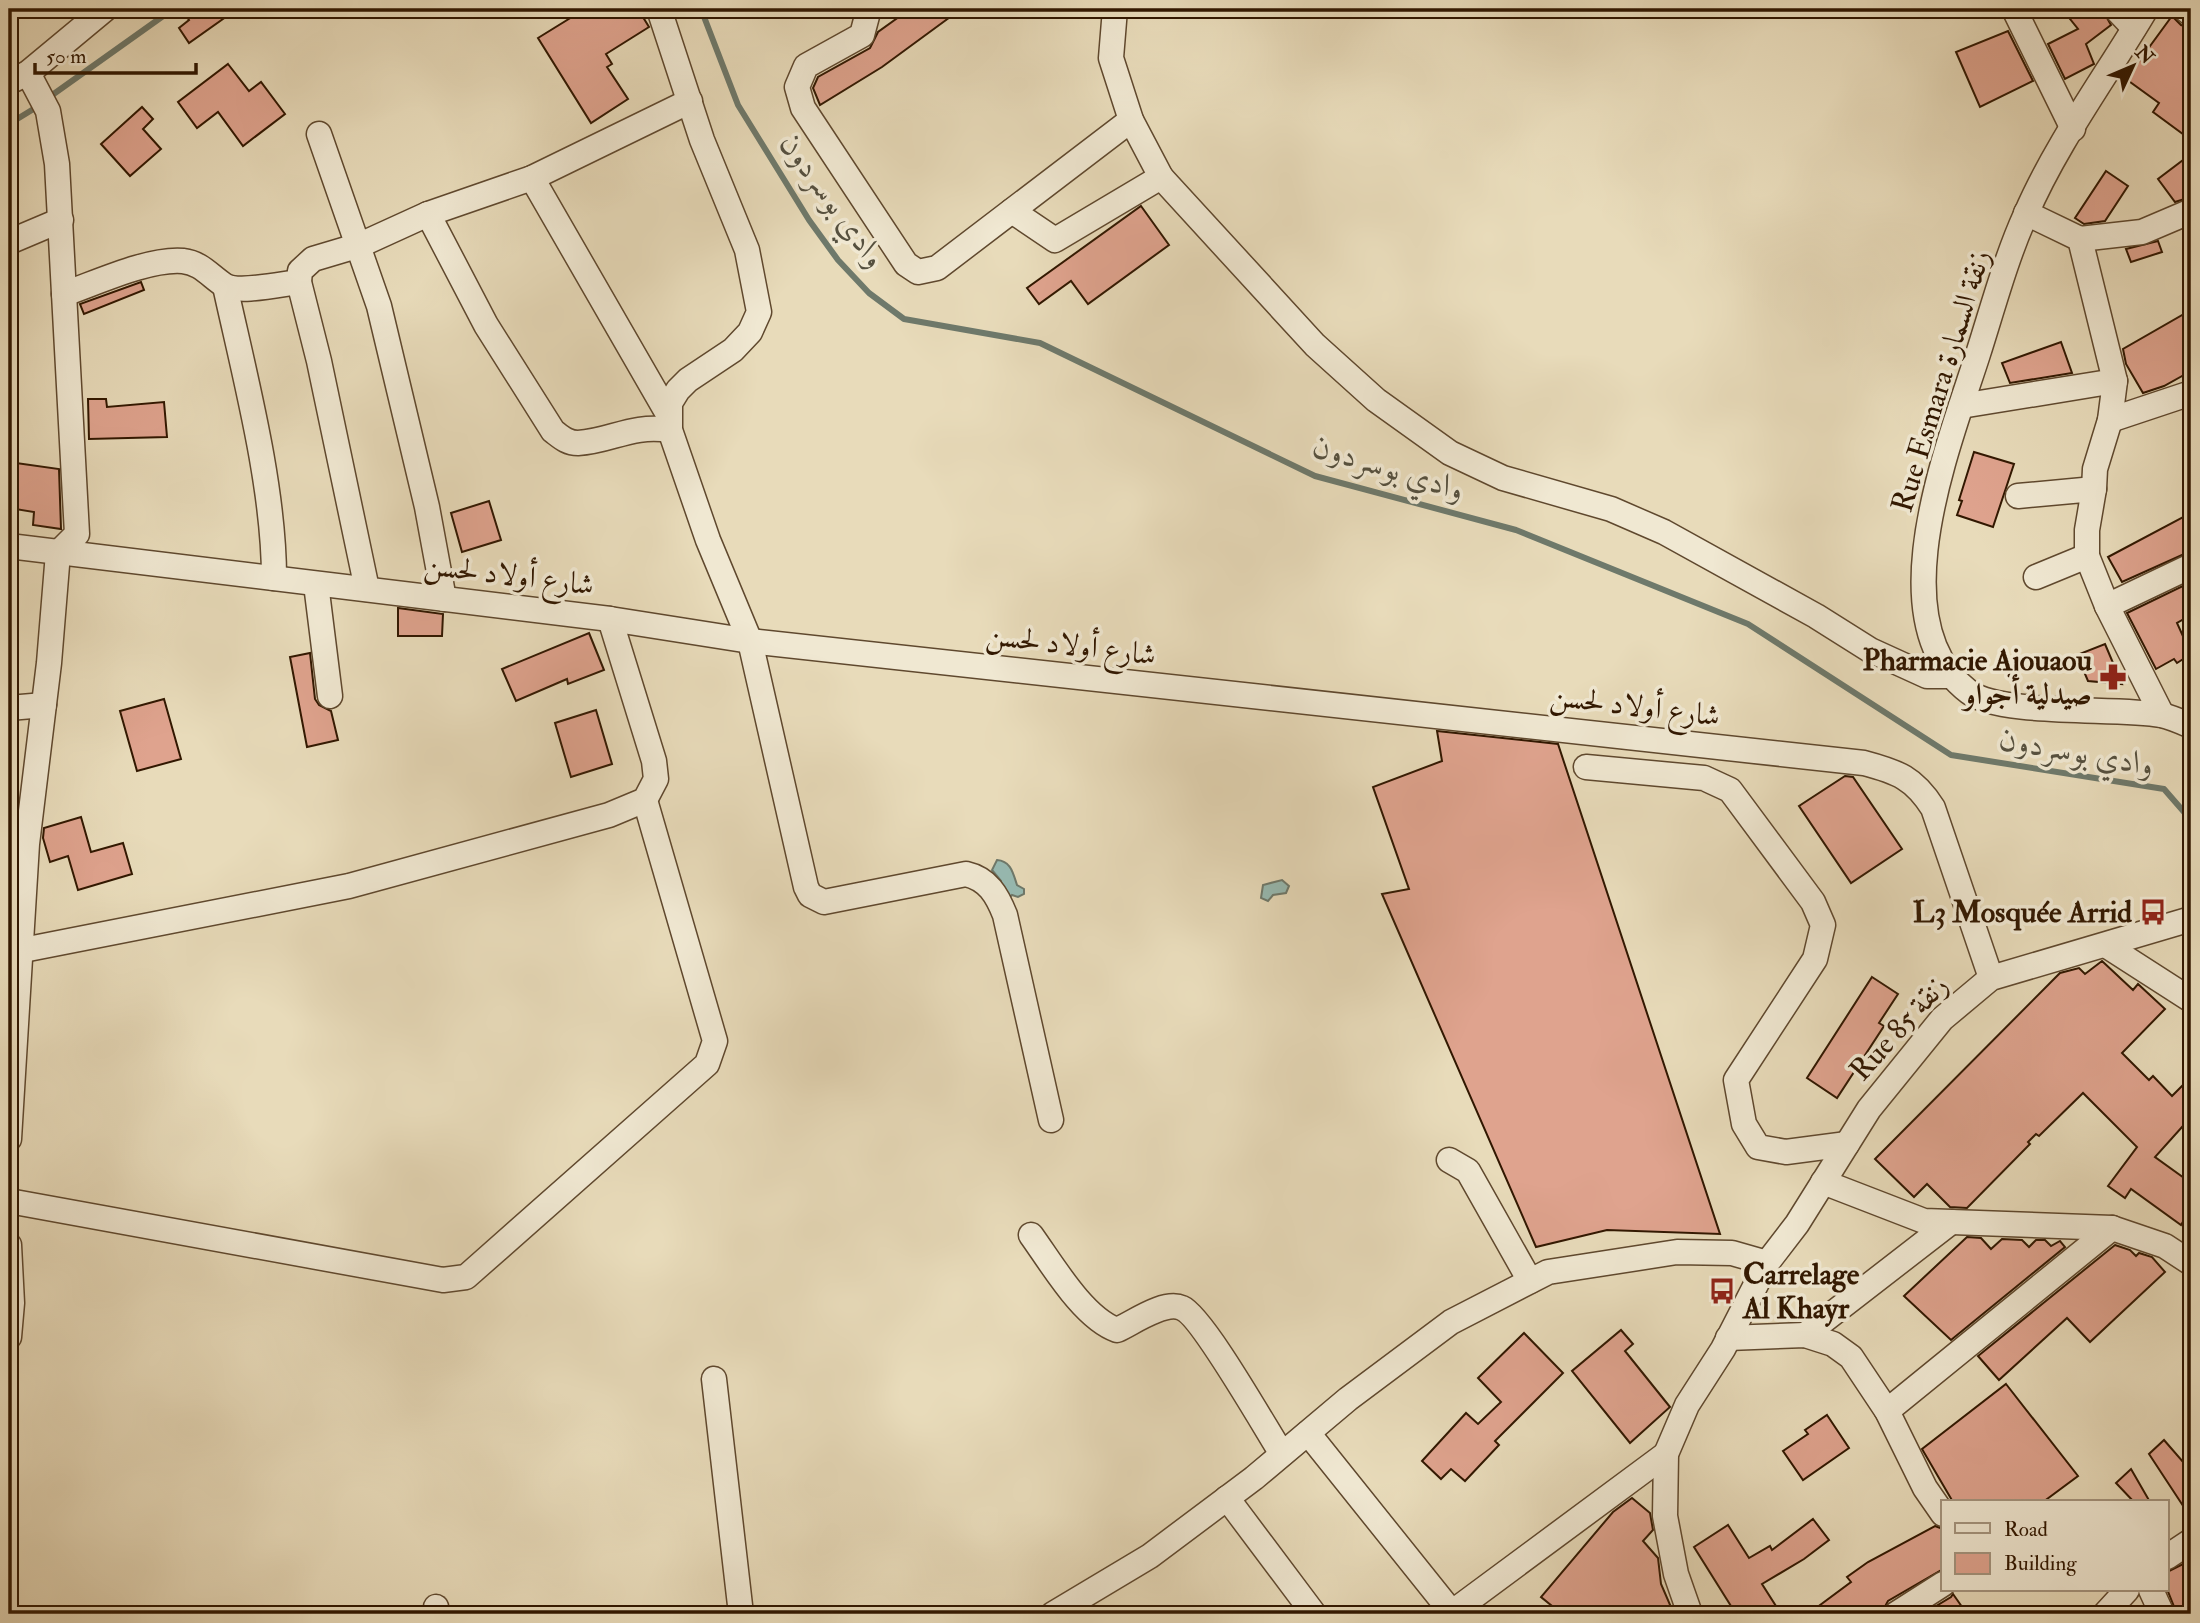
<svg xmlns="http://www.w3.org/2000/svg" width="2200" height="1623" font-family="'IM FELL Double Pica',Amiri,serif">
<rect width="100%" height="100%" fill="#e8dbba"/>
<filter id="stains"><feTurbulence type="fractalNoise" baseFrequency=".00286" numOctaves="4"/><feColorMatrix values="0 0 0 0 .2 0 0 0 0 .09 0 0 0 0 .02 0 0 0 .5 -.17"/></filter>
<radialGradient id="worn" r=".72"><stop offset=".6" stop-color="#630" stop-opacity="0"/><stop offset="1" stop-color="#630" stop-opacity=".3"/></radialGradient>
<g fill="#97bbb3" stroke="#6e796b" stroke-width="2">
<path d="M997 860C1011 861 1013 873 1017 885L1024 889V894L1018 897 1012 895 1009 898 1002 894 1001 881 992 870Z"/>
<polygon points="1282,880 1289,886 1286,893 1273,895 1268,901 1261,898 1263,885"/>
</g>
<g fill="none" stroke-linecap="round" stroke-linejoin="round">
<g stroke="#6e796b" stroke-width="6">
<polyline points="701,9 738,105 809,220 838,260 869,293 904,319 1040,343 1315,476 1516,530 1748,624 1951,755 2164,789 2191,820"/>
<polyline points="48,98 173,9"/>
<polyline points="9,124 40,105"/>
</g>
</g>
<g fill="#dfa38e" stroke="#311700" stroke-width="2">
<polygon points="181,9 237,9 189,43 179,28 189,20"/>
<polygon points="585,9 638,9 649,27 606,54 612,64 607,67 628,99 591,123 538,38"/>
<polygon points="910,9 961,9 882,67 820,105 813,88 818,77 870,48 878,32"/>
<polygon points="2062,9 2102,9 2111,25 2086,44 2094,64 2065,79 2048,44 2078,29"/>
<polygon points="2172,16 2181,25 2191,28 2191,140 2153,112 2159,103 2126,79"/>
<polygon points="2008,31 2033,81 1980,107 1956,52"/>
<polygon points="228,64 249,91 261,82 285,114 243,146 218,112 197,128 178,102"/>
<polygon points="142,107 153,119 143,129 161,149 130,176 101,144"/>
<polygon points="2191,154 2191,197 2175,202 2158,179"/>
<polygon points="2106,171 2128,186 2105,221 2084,224 2075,218"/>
<polygon points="1141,206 1169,245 1088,304 1071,281 1039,304 1027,288"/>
<polygon points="2158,241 2162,252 2131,262 2126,249"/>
<polygon points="141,282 144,290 84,314 80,304"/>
<polygon points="2191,310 2191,340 2184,344 2191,357 2191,371 2164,386 2143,393 2126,364 2123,349"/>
<polygon points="2061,342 2072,373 2010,383 2002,363"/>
<polygon points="88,399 106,399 107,407 164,402 167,437 89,439"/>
<polygon points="1974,452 2014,464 1993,527 1957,515 1962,501 1959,500"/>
<polygon points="9,462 59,469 61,529 33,525 34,512 9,508"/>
<polygon points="489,501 501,540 462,552 451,513"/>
<polygon points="2185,516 2191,528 2191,551 2122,582 2108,557"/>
<polygon points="2191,582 2191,615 2177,623 2191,654 2177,663 2174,659 2156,669 2127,613"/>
<polygon points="398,608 443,614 442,636 398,636"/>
<polygon points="589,633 604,670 568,684 567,679 516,701 502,669"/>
<polygon points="2105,644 2122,684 2088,681 2077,655"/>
<polygon points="310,653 315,699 319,705 331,711 338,740 307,747 290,657"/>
<polygon points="164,699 181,759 137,771 120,711"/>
<polygon points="596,710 612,764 571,777 555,723"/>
<polygon points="1437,731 1558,744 1720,1234 1607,1230 1536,1247 1382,894 1409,889 1373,787 1442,761"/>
<polygon points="1845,776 1853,777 1902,849 1851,883 1799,806"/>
<polygon points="81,817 91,852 123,843 132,874 78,890 68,856 50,862 43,838 44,828"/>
<polygon points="2102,961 2133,990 2138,984 2165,1009 2122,1053 2149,1080 2153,1076 2172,1096 2191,1077 2191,1117 2155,1157 2191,1183 2191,1226 2184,1220 2181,1225 2131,1189 2125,1198 2108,1186 2137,1147 2083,1093 2039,1136 2036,1134 2028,1142 2030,1144 1967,1208 1950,1207 1927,1184 1914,1197 1875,1159 2060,973 2079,968 2085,974"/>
<polygon points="1872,977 1898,994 1879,1023 1884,1026 1837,1098 1807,1078"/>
<polygon points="1967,1237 1981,1238 1991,1249 2002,1239 2022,1240 2029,1247 2036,1240 2045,1240 2051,1246 2060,1241 2065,1247 1951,1340 1904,1296"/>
<polygon points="2115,1245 2130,1250 2136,1256 2139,1253 2152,1257 2165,1272 2090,1342 2067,1318 1999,1380 1978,1356"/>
<polygon points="1621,1330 1633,1344 1625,1351 1670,1407 1630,1443 1572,1371"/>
<polygon points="1524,1333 1563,1373 1495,1441 1499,1445 1465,1481 1451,1469 1441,1479 1422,1461 1466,1413 1478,1424 1501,1402 1478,1378"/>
<polygon points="2006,1384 2078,1476 2043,1502 1953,1502 1922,1449"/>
<polygon points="1827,1415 1849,1448 1803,1480 1783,1451 1808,1434 1805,1430"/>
<polygon points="2164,1440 2191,1471 2191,1518 2149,1454"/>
<polygon points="2131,1469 2150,1502 2134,1502 2116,1483"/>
<polygon points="1632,1498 1650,1513 1653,1530 1643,1541 1658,1558 1661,1584 1674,1614 1562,1614 1541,1597 1613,1512"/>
<polygon points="1813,1519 1829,1540 1804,1559 1762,1584 1781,1614 1736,1614 1694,1547 1728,1525 1749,1558 1770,1546 1772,1550"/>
<polygon points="1935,1526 1943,1529 1943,1569 1888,1601 1881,1614 1808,1614 1851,1582 1847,1577 1868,1562"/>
<polygon points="2183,1564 2191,1578 2191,1614 2177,1614 2167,1589 2167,1572"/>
<polygon points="1953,1594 1967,1614 1923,1614 1951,1597"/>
</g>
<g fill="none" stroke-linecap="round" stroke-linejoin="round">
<g stroke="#5f482e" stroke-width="27">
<g id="minor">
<path d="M659 9 702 140 747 250 759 312 750 332 733 350 688 380 678 390 670 403V430L708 540 750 641 806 887 810 895 824 902 966 874C988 879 997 895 1005 915L1051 1120"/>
<polyline points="862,9 867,16 862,35 806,66 797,87 803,108 906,264 918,272 937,268 1131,120"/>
<polyline points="1115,9 1111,58 1131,120 1161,177 1315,345 1376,400 1450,453 1503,478 1611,509 1664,532 1816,616 1870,650 1927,676 1951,676"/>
<polyline points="2014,9 2073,129"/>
<polyline points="2116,9 2134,28"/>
<path d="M2146 9C2107 75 2056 144 2026 214 2006 258 1993 307 1978 354 1950 442 1876 622 1969 692 2000 716 2118 707 2161 715 2171 717 2182 722 2191 726"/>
<polyline points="2185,9 2191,14"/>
<polyline points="9,82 28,73 105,9"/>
<polyline points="319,134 379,306 427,507 444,599"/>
<polyline points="532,178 668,414"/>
<polyline points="1012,211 1055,240 1161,177"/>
<polyline points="2026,213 2080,239 2115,381 2110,420 2095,469 2094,489"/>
<path d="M428 214 486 325 553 431C561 437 567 443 578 443 612 441 631 424 670 430"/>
<polyline points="2080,239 2142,232 2189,212"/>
<polyline points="9,242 61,220"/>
<path d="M225 286C245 377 274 486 274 578"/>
<path d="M64 294C96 283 149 258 183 261 201 263 210 276 224 285 238 294 281 284 299 282"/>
<polyline points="1961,406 2115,381"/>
<polyline points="2110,420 2191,393"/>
<polyline points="2018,496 2094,489 2087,530 2087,556"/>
<path d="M9 546 610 619 750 641 1864 763C1898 772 1914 778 1933 808L1991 978"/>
<polyline points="2036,577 2087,556 2107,606 2162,715"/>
<polyline points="316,584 330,696"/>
<polyline points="367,589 319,361 299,282 300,271 313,259 360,245 428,214 532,178 690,101"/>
<polyline points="2107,606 2191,566"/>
<polyline points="9,708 44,705"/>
<polyline points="1586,767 1704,778 1730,790 1813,902 1823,925 1815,959 1736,1080 1744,1124 1758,1147 1786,1152 1847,1144"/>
<polyline points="2107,946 2191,1000"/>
<polyline points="9,947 18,951 349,886 609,815 645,800 656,779 654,761 610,619"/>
<polyline points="9,1139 27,844 49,663 58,553 77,534 57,164 48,111 28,73"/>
<polyline points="1449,1160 1468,1171 1530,1281"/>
<polyline points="1823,1182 1924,1221 2112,1228 2165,1246 2191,1263"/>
<polyline points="9,1201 443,1280 466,1277 707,1064 715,1041 645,800"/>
<path d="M1031 1235C1052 1264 1083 1318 1117 1330 1133 1323 1164 1300 1182 1308 1202 1316 1266 1429 1282 1454"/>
<polyline points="9,1245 12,1303 9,1337"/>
<polyline points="1805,1335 1951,1222"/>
<polyline points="1728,1338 1805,1335 1833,1344 1851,1357 1887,1411 1925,1488 1943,1514"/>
<polyline points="714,1379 741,1614"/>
<polyline points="1887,1411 2112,1228"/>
<polyline points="1308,1433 1453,1614"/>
<polyline points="1227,1498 1314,1614"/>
<polyline points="2167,1557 2191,1541"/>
<polyline points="2151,1590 2162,1614"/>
<polyline points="436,1607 437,1614"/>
<polyline points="1053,1614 1150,1556 1254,1478 1348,1399 1451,1322 1548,1272 1677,1252 1732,1253 1767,1263"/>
<polyline points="1450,1614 1666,1454"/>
<polyline points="1690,1614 1676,1574 1665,1516 1666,1454 1687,1405 1723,1349 1767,1263 1797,1224 1869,1109 1942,1019 1991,978 2191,919"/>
<polyline points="1896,1614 1943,1584"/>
<polyline points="2105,1614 2127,1590"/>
</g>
</g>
<use href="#minor" stroke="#f0e8d2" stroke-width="24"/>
</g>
<defs>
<g id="pharmacy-bare" transform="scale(2.1)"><path d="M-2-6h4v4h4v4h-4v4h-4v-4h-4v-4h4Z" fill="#8f2418" stroke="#f0e8d2" stroke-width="2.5" paint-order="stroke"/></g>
<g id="bus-bare" transform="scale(2.1)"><path d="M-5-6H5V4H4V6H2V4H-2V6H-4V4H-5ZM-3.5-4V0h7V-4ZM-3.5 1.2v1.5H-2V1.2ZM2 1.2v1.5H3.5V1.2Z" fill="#8f2418" stroke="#f0e8d2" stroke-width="2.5" paint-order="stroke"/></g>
</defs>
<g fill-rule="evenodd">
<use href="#pharmacy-bare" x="2113" y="677"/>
<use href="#bus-bare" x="2153" y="912"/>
<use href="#bus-bare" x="1722" y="1291"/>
</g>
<g text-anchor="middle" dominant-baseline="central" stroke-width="7" stroke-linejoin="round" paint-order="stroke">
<g font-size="30" fill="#311700" stroke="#f0e8d2">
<text transform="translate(1941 381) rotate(-73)">Rue Esmara زنقة السمارة</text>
<text transform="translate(509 575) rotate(7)">شارع أولاد لحسن</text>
<text transform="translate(1071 645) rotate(7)">شارع أولاد لحسن</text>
<text transform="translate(1635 706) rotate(7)">شارع أولاد لحسن</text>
<text transform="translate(1899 1028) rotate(-48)">Rue 85 زنقة</text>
</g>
<g font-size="30" font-weight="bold" fill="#311700" stroke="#f0e8d2" text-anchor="end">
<text x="2092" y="660">Pharmacie Ajouaou<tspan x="2092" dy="34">صيدلية أجواو</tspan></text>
<text x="2132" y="912">L3 Mosquée Arrid</text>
<text x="1743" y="1274" text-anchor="start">Carrelage<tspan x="1743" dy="34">Al Khayr</tspan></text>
</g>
<g font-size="32" font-style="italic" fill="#55503f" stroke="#f0e8d2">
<text transform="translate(833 201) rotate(54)">وادي بوسردون</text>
<text transform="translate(1389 468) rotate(17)">وادي بوسردون</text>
<text transform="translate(2077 752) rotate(10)">وادي بوسردون</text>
</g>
</g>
<rect width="2200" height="1623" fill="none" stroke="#e8dbba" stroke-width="35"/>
<rect x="10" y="10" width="2179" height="1602" fill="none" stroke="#311700" stroke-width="3.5"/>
<rect x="18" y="18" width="2165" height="1588" fill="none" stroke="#311700" stroke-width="2"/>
<rect x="1941" y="1500" width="228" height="91" fill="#f0e8d2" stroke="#a4947e" stroke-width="2"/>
<rect x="1955" y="1523" width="35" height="10" fill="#f0e8d2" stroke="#a4947e" stroke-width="2"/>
<text x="2004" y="1536" font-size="21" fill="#311700">Road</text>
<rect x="1955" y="1553" width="35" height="21" fill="#dfa38e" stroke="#a4947e" stroke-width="2"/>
<text x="2004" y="1570" font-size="21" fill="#311700">Building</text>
<g transform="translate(2133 66) rotate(46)" stroke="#f0e8d2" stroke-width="5" paint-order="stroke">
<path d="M0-5L12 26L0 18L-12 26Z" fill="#311700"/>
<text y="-10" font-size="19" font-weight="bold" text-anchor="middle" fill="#311700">N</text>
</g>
<path d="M35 63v10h161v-10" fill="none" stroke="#311700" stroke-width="3.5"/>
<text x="46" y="63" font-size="21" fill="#311700" stroke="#f0e8d2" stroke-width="5" paint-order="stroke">50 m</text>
<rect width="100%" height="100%" filter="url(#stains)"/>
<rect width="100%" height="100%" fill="url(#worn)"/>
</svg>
